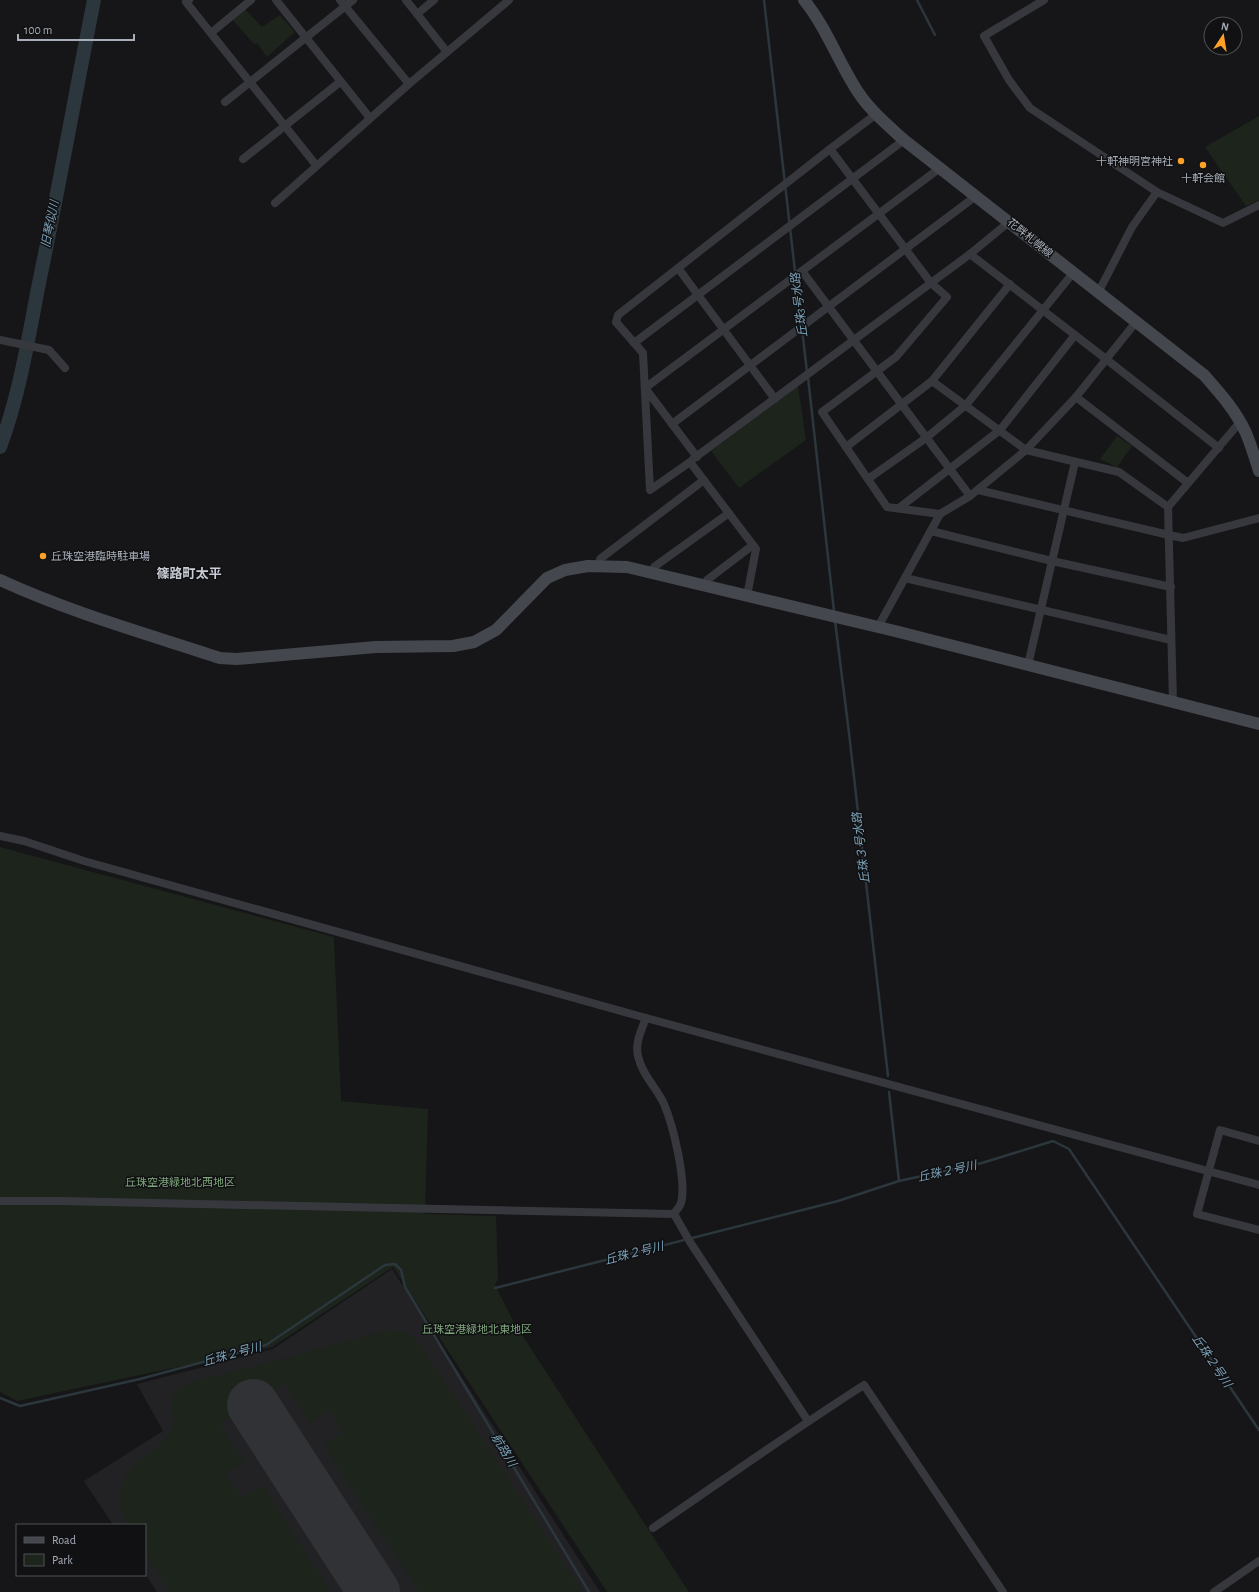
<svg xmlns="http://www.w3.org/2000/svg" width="1259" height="1592" font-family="'Alegreya Sans','Noto Sans JP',sans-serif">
<rect width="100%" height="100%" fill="#161618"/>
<polygon fill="#222225" points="392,1269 600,1592 157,1592 145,1574 145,1525 113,1525 84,1481 163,1431 137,1384 273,1349"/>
<g fill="#1c241c">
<polygon points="244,8 262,27 280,15 295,32 267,57 257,43 254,44 232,19"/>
<polygon points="1259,116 1259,200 1246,206 1205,147"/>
<polygon points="798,386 806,440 739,488 711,451"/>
<polygon points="1117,436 1132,446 1117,467 1100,459"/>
<polygon points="0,847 334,937 341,1101 428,1109 425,1214 496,1216 498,1280 495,1285 513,1321 689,1592 607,1592 393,1267 272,1347 17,1401 0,1392"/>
<path d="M386 1330C403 1332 410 1332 421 1346L583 1592H420L323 1445 343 1432 329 1411 310 1423 284 1383 220 1425 244 1462 226 1474 242 1498 262 1485 331 1592H170L145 1554V1525H126C121 1514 117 1493 123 1481 129 1469 141 1460 151 1452 158 1446 165 1441 170 1433 182 1413 156 1397 190 1382L271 1362Z"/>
</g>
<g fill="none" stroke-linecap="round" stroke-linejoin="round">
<g stroke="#2b373d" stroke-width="2.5">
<polyline points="764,0 801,324"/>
<polyline points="917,0 935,35"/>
<polyline points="802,329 807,372"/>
<polyline points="808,377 834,611"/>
<polyline points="835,621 849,733 888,1076"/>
<polyline points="889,1092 899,1181"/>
<polyline points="495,1288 838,1201 899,1181 982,1163 1053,1141 1069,1149 1259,1430"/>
<polyline points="0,1398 20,1406 140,1379 266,1345 385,1265 395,1264 401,1270 405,1287 589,1592"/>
</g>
<path stroke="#2b373d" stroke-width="14" d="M0 447C19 396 28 341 38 288 58 192 75 96 94 0"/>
<polyline stroke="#303236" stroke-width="52" points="253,1405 374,1592"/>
<g stroke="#37383e" stroke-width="8">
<polyline points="189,0 186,2 316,165"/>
<polyline points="276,0 370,118"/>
<polyline points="340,0 409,84"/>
<polyline points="406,0 447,52"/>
<polyline points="1044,0 984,36 1009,80 1030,108 1157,192"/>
<polyline points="417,14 434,0"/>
<polyline points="211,33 251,0"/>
<polyline points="225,102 353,0"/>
<polyline points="830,149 931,283 947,297 896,357 822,412 887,507 940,514"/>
<polyline points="243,159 340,82"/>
<polyline points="275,203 409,84 509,0"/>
<polyline points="970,254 1106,359 1219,448"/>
<polyline points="678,268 775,399"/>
<polyline points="802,271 970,496"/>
<polyline points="1098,293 1132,227 1157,192 1223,223 1259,205"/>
<polyline points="0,340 49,350 65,368"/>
<polyline points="634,343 904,140"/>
<polyline points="932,381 1026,450 1119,472 1168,507"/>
<polyline points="1076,397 1188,483"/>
<polyline points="672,424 976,196"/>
<polyline points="846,447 932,381 1010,284"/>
<polyline points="697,457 645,388 940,168"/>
<polyline points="693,459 970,254 1009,222"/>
<polyline points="868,479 926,438 966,405 1073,273"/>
<polyline points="978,490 1169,535 1183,538 1259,518"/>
<polyline points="899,508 1000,430 1075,335"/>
<polyline points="931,531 1052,561 1171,587"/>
<polyline points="600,565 600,559 704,480"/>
<polyline points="653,573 654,567 729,513"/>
<polyline points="905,578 1171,640"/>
<polyline points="706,586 707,580 753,545"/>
<polyline points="747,596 756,549 690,462 650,490 643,353 616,322 618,315 830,149 875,115"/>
<polyline points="878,627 940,514 970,496 1026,450 1076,397 1136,322"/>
<polyline points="1028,665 1075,462"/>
<polyline points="1173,702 1168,507 1240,422"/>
<polyline points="0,836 24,841 84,861 646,1018 1259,1185"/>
<path d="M646 1018C641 1031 635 1043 638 1056 642 1075 657 1088 664 1104 673 1125 687 1182 681 1203 680 1207 676 1210 674 1214"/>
<polyline points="1259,1141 1220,1130 1197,1214 1259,1230"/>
<polyline points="0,1201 61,1201 674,1214 690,1242 808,1421"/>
<path d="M653 1528C723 1480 792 1431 864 1385L1003 1592"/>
<polyline points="1214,1592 1259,1561"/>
</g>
<g stroke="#44484e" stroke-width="12">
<path d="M804 0C825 26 836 56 853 84 866 107 885 123 904 140L1204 375C1220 393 1236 411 1246 433 1251 445 1255 458 1259 471"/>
<path d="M0 580C69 612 147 634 220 658L237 659 376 647 453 646 474 642 496 630 547 578 565 570 588 566 627 567 895 631 1259 724"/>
</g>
</g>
<g fill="#ffa127" stroke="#111113" stroke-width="1.5">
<circle cx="1181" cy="161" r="4"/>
<circle cx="1203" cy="165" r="4"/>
<circle cx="43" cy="556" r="4"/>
</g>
<g text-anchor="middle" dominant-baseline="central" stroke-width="3" stroke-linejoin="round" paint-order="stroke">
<g font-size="11" fill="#a7aeb9" stroke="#111113" text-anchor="end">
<text x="1173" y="161">十軒神明宮神社</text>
<text x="1203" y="178" text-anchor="middle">十軒会館</text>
<text x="51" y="556" text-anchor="start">丘珠空港臨時駐車場</text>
</g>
<g font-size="11" fill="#a7aeb9" stroke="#111113">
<text transform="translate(1030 238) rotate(39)">花畔札幌線</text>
</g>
<g font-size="11" fill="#7ea67c" stroke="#111113">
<text x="180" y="1182">丘珠空港緑地北西地区</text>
<text x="477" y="1329">丘珠空港緑地北東地区</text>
</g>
<g font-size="12" font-style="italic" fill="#7ba1b7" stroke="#111113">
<text transform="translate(50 224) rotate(-79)">旧琴似川</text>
<text transform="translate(799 305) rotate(-97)">丘珠3号水路</text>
<text transform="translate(861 848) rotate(-97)">丘珠３号水路</text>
<text transform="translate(947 1171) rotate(-12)">丘珠２号川</text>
<text transform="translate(634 1253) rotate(-14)">丘珠２号川</text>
<text transform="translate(232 1354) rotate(-15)">丘珠２号川</text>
<text transform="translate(1212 1361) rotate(56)">丘珠２号川</text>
<text transform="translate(504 1450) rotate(59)">航路川</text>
</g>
<g font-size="13" font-weight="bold" fill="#c8cdd5" stroke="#111113">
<text x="189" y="574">篠路町太平</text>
</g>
</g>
<rect x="16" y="1524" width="130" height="52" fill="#111113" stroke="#4d5055"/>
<rect x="24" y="1537" width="20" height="6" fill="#44484e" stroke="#4d5055"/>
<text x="52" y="1544" font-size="12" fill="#a7aeb9">Road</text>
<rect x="24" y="1554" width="20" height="12" fill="#1c241c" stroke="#4d5055"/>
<text x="52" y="1564" font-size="12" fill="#a7aeb9">Park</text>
<g transform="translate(1223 36) rotate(12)"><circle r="19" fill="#111113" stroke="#4d5055"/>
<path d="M0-3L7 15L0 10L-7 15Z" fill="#ffa127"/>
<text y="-6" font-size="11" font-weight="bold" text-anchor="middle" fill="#a7aeb9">N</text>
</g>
<path d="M18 34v6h116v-6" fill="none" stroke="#a7aeb9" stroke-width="2"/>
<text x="24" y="34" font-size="12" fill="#a7aeb9" stroke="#111113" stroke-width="3" paint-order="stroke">100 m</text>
</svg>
